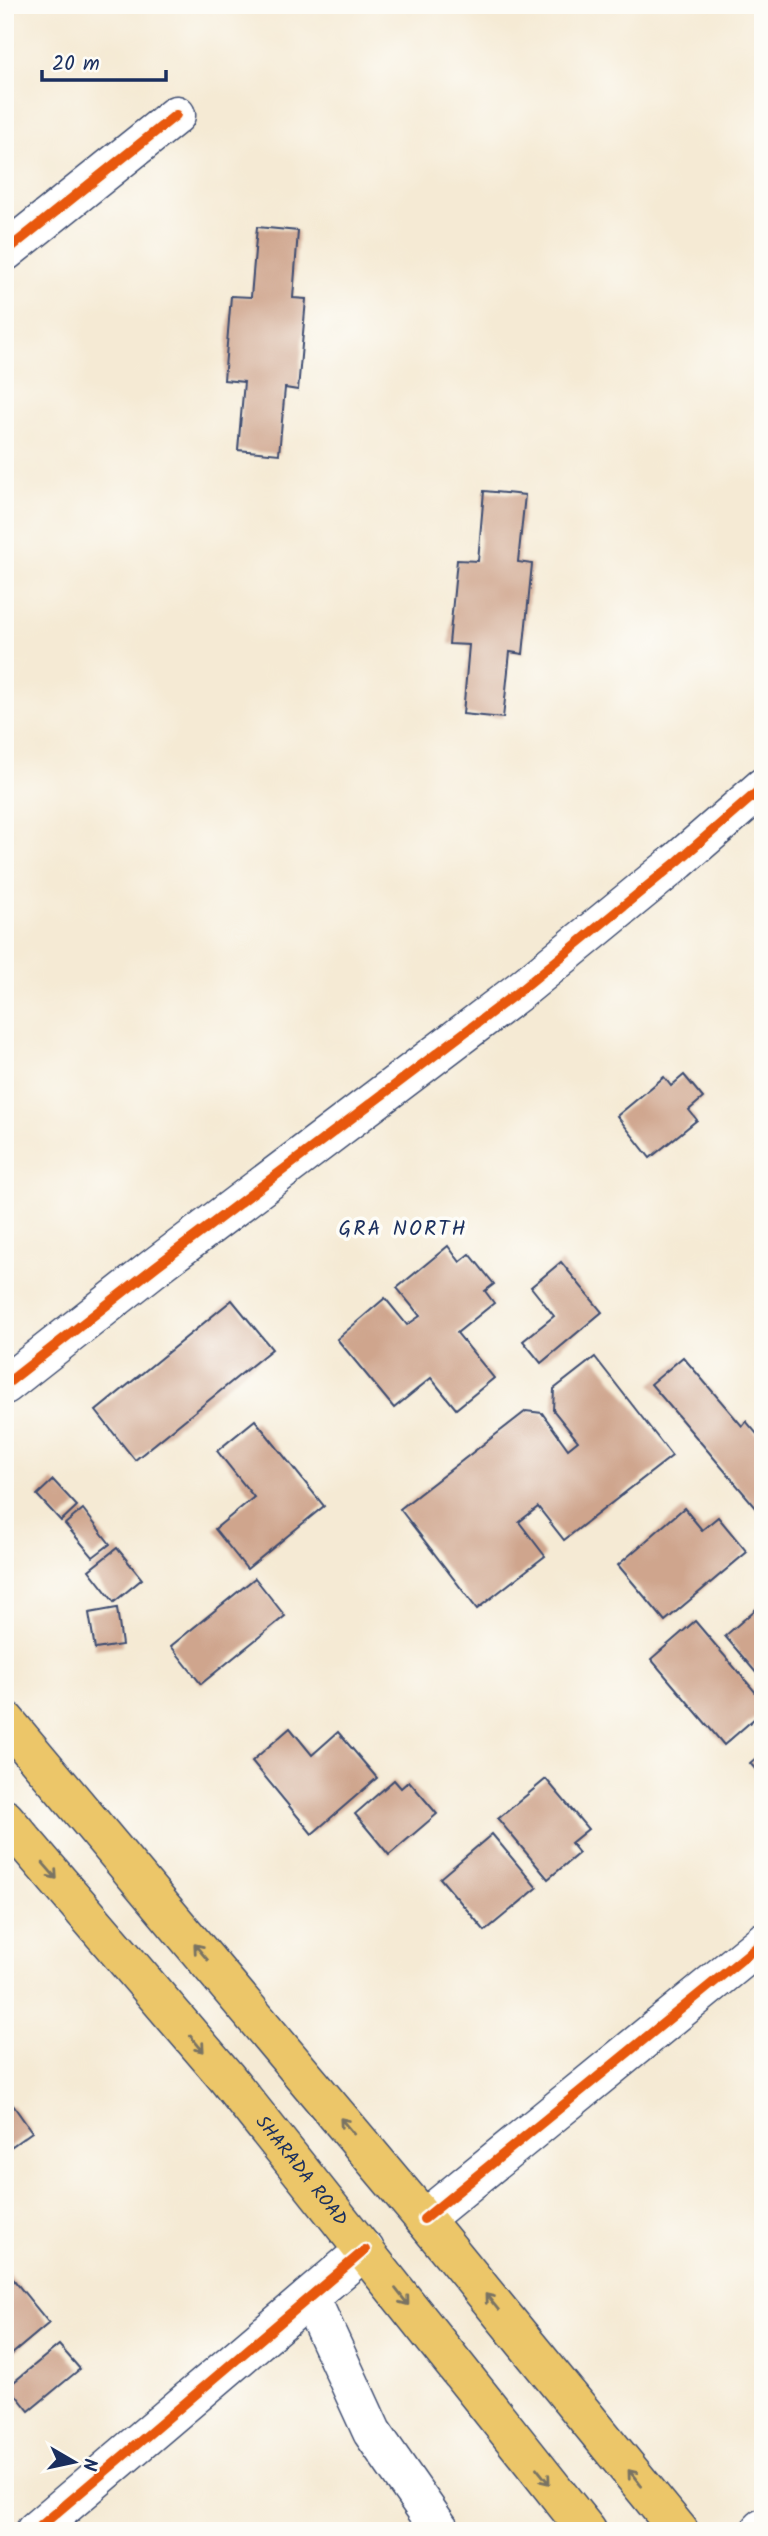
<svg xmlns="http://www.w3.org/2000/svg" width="768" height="2536" font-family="Kalam,sans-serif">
<rect width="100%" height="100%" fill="#fdfcf7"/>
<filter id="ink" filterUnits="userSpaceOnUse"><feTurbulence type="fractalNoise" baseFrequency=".0143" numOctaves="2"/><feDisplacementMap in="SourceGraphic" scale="14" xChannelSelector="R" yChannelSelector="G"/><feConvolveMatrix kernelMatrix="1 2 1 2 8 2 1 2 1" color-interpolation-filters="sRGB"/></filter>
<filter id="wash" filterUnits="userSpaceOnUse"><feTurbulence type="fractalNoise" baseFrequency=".00686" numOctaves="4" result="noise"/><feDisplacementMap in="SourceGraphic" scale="28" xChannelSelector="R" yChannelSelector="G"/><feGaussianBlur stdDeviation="1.57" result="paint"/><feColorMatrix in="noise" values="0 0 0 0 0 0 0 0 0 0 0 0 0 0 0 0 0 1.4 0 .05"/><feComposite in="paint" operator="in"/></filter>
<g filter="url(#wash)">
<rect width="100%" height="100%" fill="#f5ead4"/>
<g id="blocks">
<g fill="#cfa58d">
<polygon points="257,227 298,231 293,298 306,299 298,390 285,388 279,454 238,450 244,382 224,380 231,296 251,297"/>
<polygon points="484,491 525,495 518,562 532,564 523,654 510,652 503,718 463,714 469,645 449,644 457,560 478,561"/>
<polygon points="684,1075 703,1098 689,1110 697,1120 650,1158 617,1116 664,1077 671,1086"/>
<polygon points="448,1246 460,1262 470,1254 494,1284 485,1291 494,1303 457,1333 494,1378 456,1409 431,1378 394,1408 337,1339 385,1298 407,1325 420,1316 397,1288"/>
<polygon points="561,1262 602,1312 541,1363 523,1341 554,1316 531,1287"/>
<polygon points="232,1300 272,1349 135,1460 96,1411"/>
<polygon points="595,1357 672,1456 564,1540 538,1507 519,1522 545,1556 477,1609 400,1509 526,1411 542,1413 568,1449 578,1441 553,1410 554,1389"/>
<polygon points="683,1357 742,1426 746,1421 763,1441 763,1516 651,1384"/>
<polygon points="255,1420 324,1506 247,1569 215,1529 254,1497 217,1451"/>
<polygon points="53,1480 77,1506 61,1521 37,1495"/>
<polygon points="684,1508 702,1530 718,1517 747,1552 665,1621 618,1565"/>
<polygon points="83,1509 110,1544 93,1557 65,1524"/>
<polygon points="117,1548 142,1579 114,1602 89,1570"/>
<polygon points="255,1578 285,1616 201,1684 171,1646"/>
<polygon points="763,1603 763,1681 725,1636"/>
<polygon points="117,1608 122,1645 95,1649 89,1613"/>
<polygon points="695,1621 763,1701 763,1711 724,1745 651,1659"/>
<polygon points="290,1728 312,1755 338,1732 377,1778 312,1834 252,1761"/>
<polygon points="763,1752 763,1778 750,1763"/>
<polygon points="546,1779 588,1829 571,1843 579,1853 548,1879 498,1819"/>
<polygon points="394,1780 401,1788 409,1781 437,1814 389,1855 355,1814"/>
<polygon points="492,1834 537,1888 485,1931 440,1878"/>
<polygon points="13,2105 32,2132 5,2151 5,2111"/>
<polygon points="9,2274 49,2323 5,2360 5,2277"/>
<polygon points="59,2345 80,2369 29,2411 9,2386"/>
</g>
</g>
</g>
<g filter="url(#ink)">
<use href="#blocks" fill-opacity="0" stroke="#3c4b70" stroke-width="2"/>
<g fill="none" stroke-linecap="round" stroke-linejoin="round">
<g stroke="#3c4b70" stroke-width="41">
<g id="street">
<polyline points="5,252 176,115"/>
<polyline points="5,1385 155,1267 522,989 678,861 763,787"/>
<polyline points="424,2219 763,1942"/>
<polyline points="310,2297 372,2432 441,2531"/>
<polyline points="35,2531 365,2250"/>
<polyline points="760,2531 763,2528"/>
</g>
</g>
<g stroke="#3c4b70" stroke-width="41">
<g id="primary">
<polyline points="5,1720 424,2219 679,2531"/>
<path id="s1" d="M5 1819 226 2077 587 2531"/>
</g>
</g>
<use href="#street" stroke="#fff" stroke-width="38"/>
<use href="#primary" stroke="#ecc669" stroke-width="38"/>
<g stroke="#fdfcf7" stroke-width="15">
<g id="cycleway">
<polyline points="5,252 176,115"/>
<polyline points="5,1385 155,1267 522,989 678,861 763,787"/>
<polyline points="424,2219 763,1942"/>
<polyline points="35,2531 365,2250"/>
</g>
</g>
<use href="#cycleway" stroke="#e8590c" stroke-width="10"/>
</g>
<defs><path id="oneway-shaft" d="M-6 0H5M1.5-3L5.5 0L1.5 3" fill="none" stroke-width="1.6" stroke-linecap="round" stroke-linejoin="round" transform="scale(1.75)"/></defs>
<g stroke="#797363">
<use href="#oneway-shaft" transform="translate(50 1871) rotate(49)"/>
<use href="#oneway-shaft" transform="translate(201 1952) rotate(-130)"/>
<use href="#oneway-shaft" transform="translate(197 2044) rotate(50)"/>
<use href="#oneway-shaft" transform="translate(347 2126) rotate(-130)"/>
<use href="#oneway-shaft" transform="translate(402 2297) rotate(52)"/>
<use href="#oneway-shaft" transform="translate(492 2302) rotate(-129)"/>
<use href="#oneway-shaft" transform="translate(543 2476) rotate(51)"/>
<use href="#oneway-shaft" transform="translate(635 2478) rotate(-129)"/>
</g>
</g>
<g text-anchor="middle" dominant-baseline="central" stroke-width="7" stroke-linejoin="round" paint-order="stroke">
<g font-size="19" fill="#1b2f5e" stroke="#fdfcf7">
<text stroke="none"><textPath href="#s1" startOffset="460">SHARADA ROAD</textPath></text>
</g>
<g font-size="21" letter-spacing="2" fill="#1b2f5e" stroke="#fdfcf7">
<text x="403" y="1229">GRA NORTH</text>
</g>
</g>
<rect width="768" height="2536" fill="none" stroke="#fdfcf7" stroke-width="28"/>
<g transform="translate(74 2462) rotate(99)" stroke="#fdfcf7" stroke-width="5" paint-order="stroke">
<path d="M0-5L12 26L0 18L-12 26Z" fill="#1b2f5e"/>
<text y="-10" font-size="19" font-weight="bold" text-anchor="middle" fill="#1b2f5e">N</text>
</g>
<path d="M42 70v10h124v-10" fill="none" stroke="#1b2f5e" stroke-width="3.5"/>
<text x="52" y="70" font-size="21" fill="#1b2f5e" stroke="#fdfcf7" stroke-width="5" paint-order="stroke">20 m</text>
</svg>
